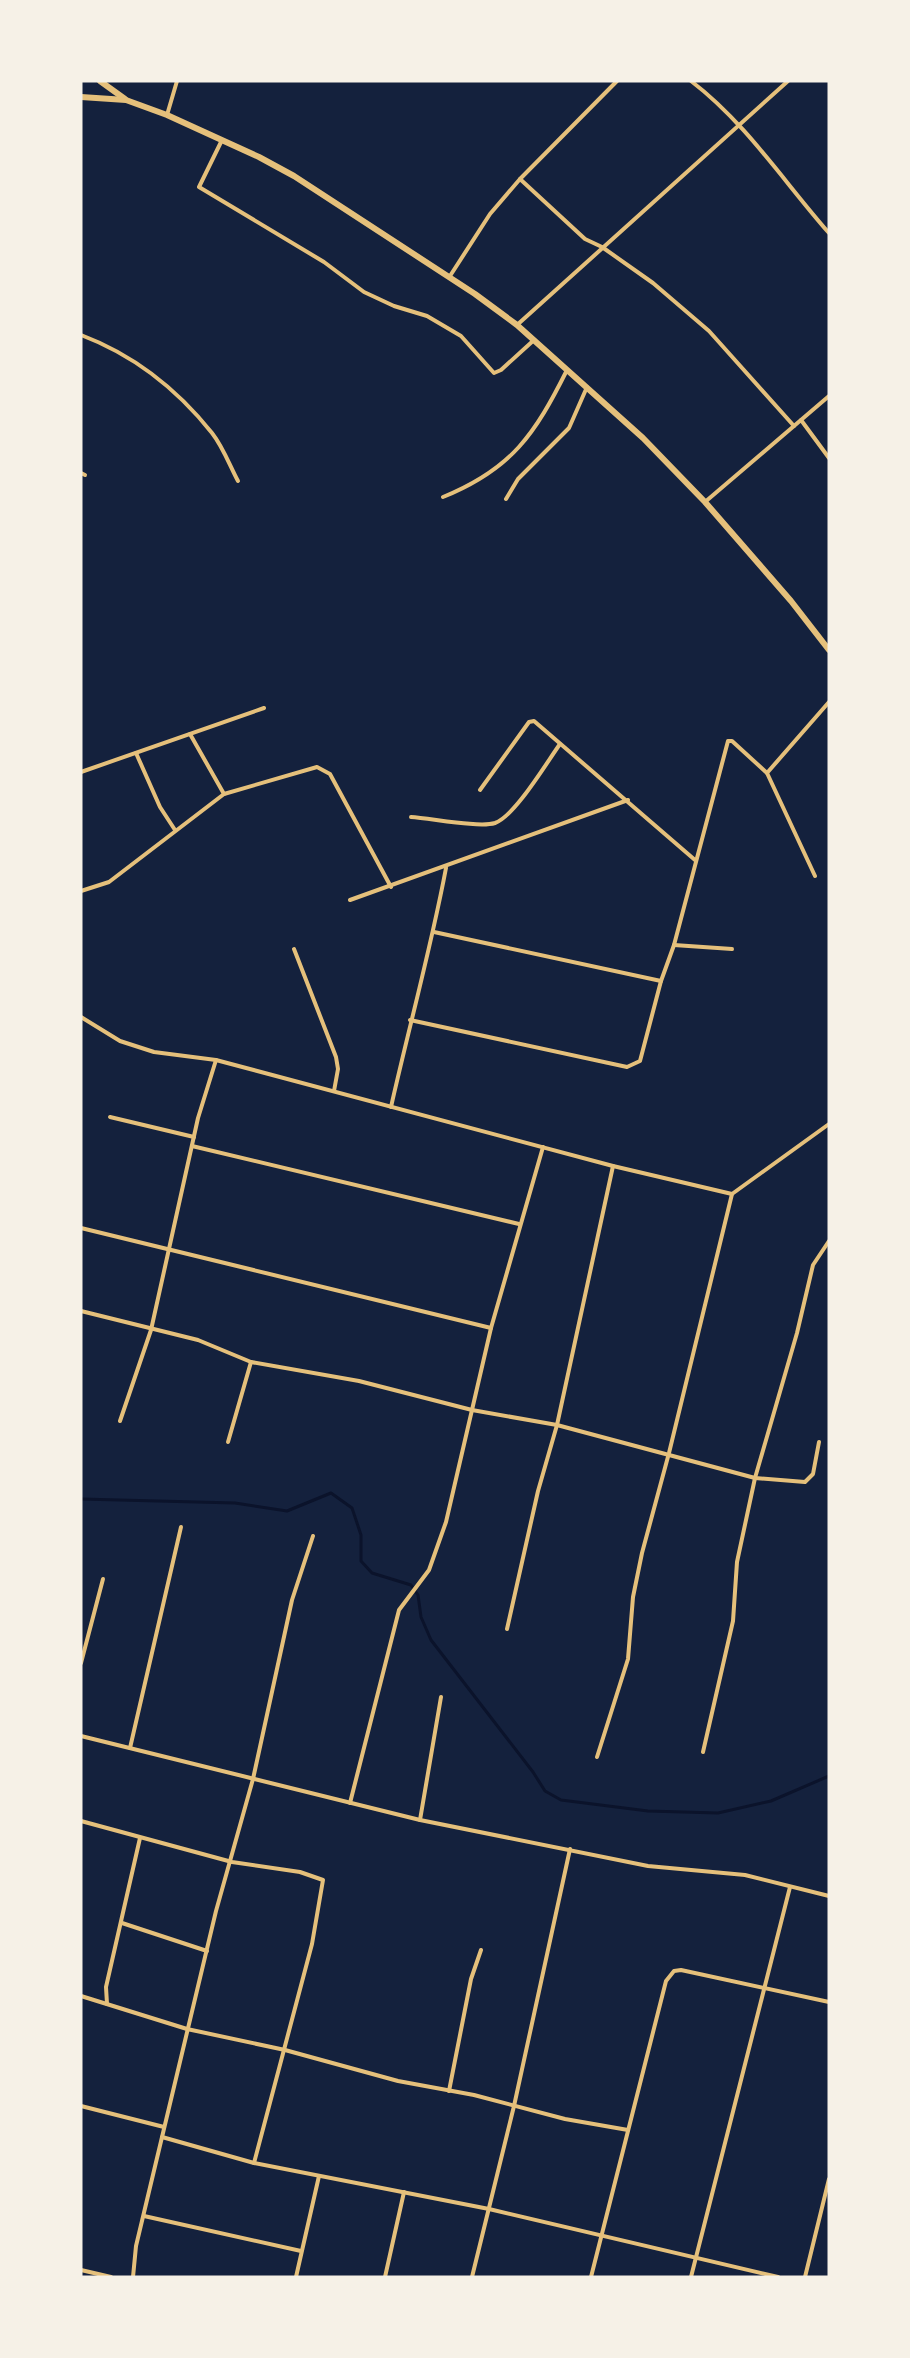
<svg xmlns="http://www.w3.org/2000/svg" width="910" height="2358" font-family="'Source Sans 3',sans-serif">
<rect width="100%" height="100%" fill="#14213d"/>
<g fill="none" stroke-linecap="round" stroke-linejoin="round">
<polyline stroke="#0b132b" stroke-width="3" points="81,1499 235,1503 287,1511 331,1493 352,1508 361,1535 361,1561 372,1573 411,1585 418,1595 421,1617 431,1640 533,1772 545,1791 561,1800 648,1811 718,1813 771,1801 829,1776"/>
<g stroke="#e5c07b" stroke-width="4">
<path d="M691 81C746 123 784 182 829 233"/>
<polyline points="167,115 177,81"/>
<polyline points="222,140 199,187 324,262 364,292 394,306 427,316 461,336 494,373 501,370 534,340"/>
<polyline points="520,179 585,239 602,247 653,283 709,331 794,426"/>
<polyline points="450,276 490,214 520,179 617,81"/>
<polyline points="517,325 788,81"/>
<path d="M81 335C134 355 177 389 212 433 223 447 230 466 238 481"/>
<polyline points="801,420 829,458"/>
<polyline points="81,473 85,475"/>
<path d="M443 497C512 469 535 434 567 370"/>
<polyline points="506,499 518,479 569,428 587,387"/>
<polyline points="705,502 829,396"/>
<polyline points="190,734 224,794"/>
<polyline points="136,753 160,807 175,830"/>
<polyline points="81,772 264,708"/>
<polyline points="767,773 829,702"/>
<polyline points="480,790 529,722 534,721 695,860"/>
<path d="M411 817C430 818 479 828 495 823 515 816 547 762 560 744"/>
<polyline points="81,891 109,882 224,794 317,767 330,774 391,887"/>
<polyline points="350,900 628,800"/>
<polyline points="434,932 661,981"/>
<polyline points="674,945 732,949"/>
<polyline points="294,949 336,1057 338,1069 334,1091"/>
<polyline points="81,1017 120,1041 154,1052 216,1060 613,1166 732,1194"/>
<polyline points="410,1020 627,1067 640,1061 661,981 674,945 728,741 732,741 767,773 815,876"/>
<path d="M391 1107C409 1027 431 948 446 868"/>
<polyline points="110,1117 194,1137"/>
<polyline points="192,1146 519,1224"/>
<polyline points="81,1228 491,1328"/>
<polyline points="81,1311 198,1340 251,1362 359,1381 472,1410 557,1425 755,1478 805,1482 813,1474 819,1442"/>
<polyline points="120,1421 151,1330 198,1118 216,1060"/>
<polyline points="228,1442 251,1362"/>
<polyline points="507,1629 538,1491 557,1425 613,1166"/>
<polyline points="81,1663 103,1579"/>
<polyline points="81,1736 420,1820 648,1866 745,1875 829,1896"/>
<polyline points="130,1748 181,1527"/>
<polyline points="703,1752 733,1621 737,1562 755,1478 797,1333 813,1265 829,1241"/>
<polyline points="597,1757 628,1659 633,1597 642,1553 669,1453 732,1194 829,1124"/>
<polyline points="350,1803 399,1610 429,1570 446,1522 491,1328 543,1147"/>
<polyline points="420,1820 441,1697"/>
<polyline points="81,1821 232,1862 300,1872 323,1880 312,1944 254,2163"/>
<polyline points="122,1923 207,1951"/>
<polyline points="81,1996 187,2029 285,2050 398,2081 474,2095 565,2119 628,2130"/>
<polyline points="107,2004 106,1987 140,1838"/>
<polyline points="449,2091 471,1979 481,1950"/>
<polyline points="81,2106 164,2127"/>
<polyline points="162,2137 254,2163 489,2209 778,2277"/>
<polyline points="144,2216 301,2251"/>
<polyline points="81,2270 111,2277"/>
<polyline points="133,2277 136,2246 216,1911 253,1779 292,1600 313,1536"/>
<polyline points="296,2277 319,2176"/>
<polyline points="385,2277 404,2192"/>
<polyline points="472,2277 514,2106 570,1849"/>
<polyline points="591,2277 666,1981 674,1971 681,1970 829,2002"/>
<polyline points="691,2277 790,1887"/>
<polyline points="805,2277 829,2179"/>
</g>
<g stroke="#e5c07b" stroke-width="6">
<polyline points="100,81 125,99"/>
<polyline points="81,97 126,100 167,115 259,157 294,176 475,294 517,325 643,438 705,502 791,601 829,650"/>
</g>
</g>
<rect width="910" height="2358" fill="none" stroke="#f6f1e7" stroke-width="165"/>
</svg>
